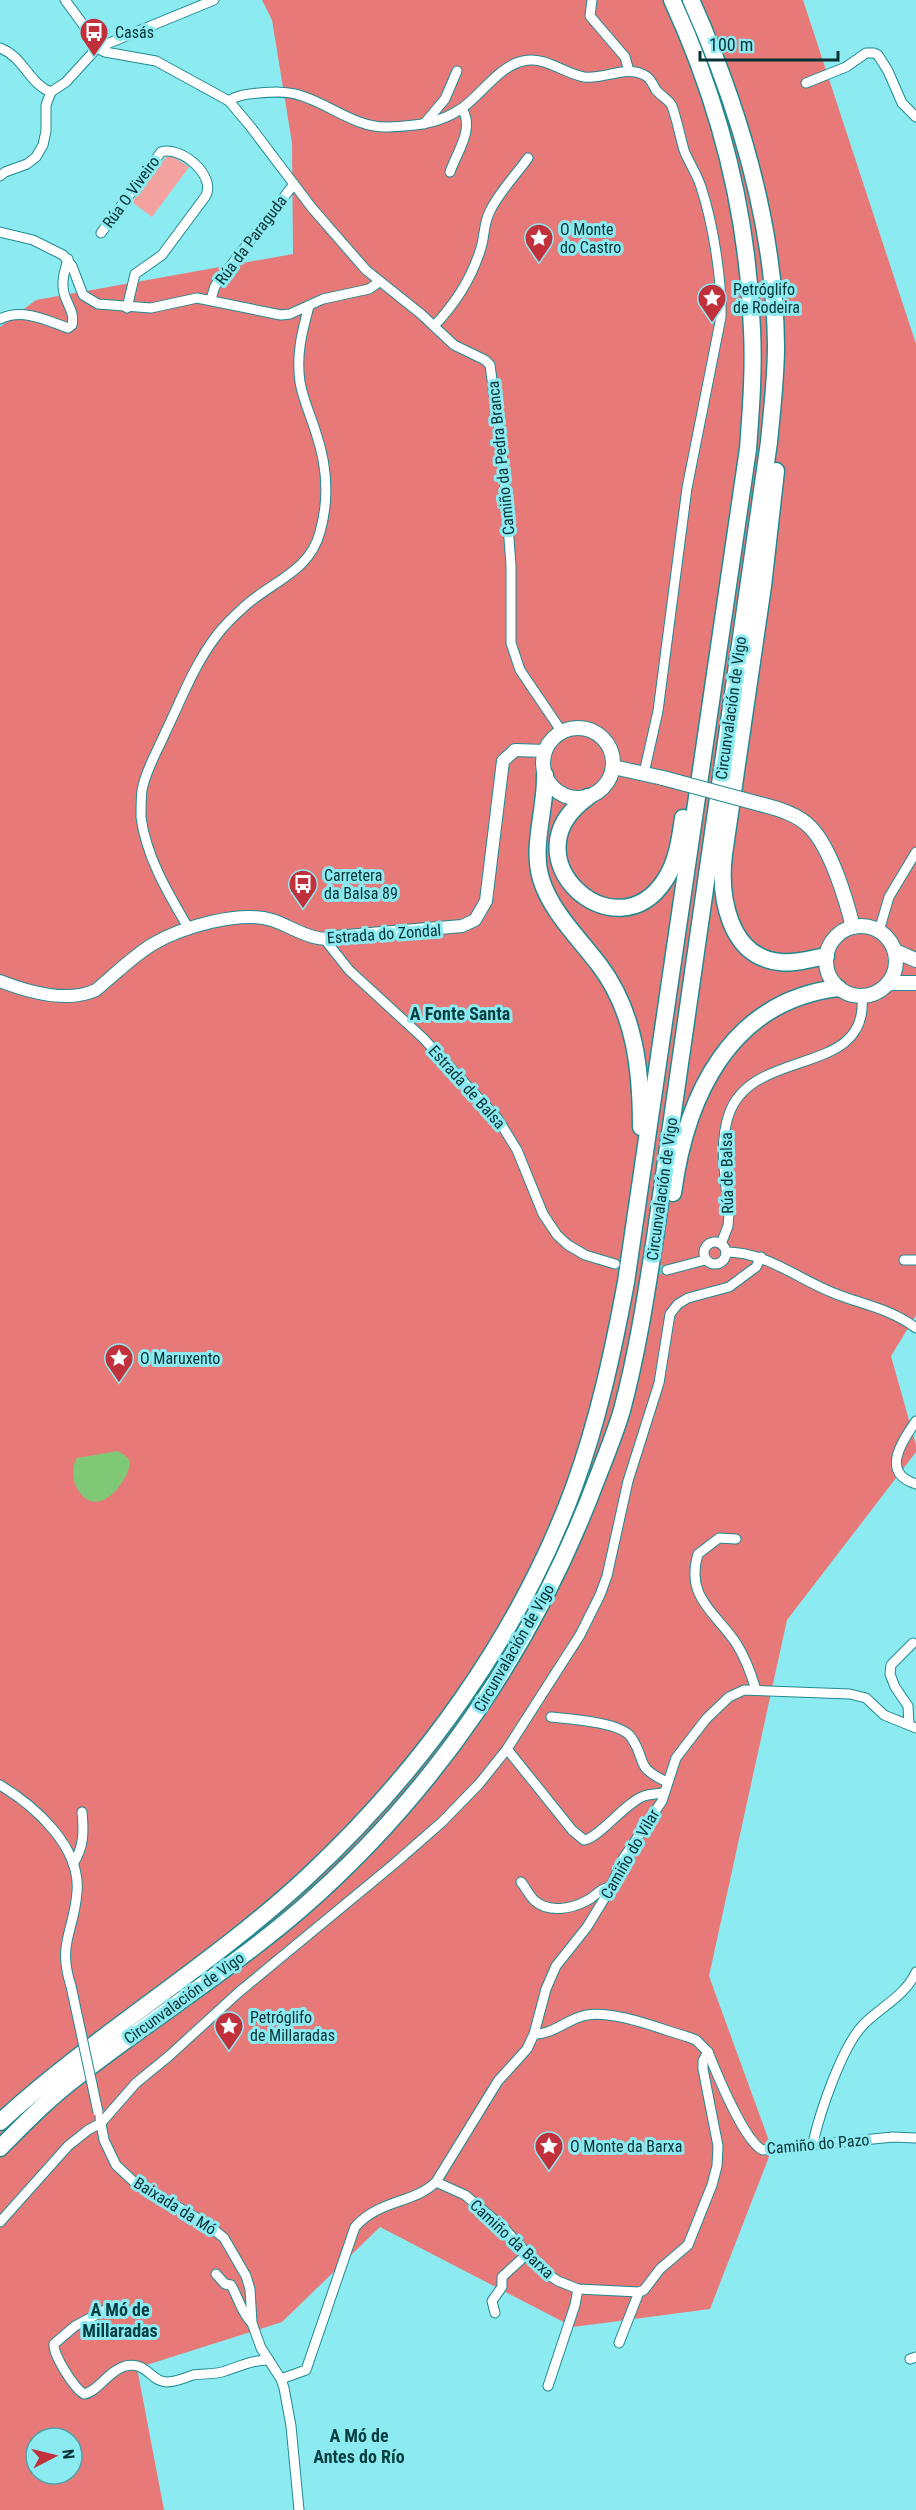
<svg xmlns="http://www.w3.org/2000/svg" width="916" height="2510" font-family="'Roboto Condensed',sans-serif">
<rect width="100%" height="100%" fill="#8ceaf1"/>
<polygon fill="#f3a29f" points="172,156 189,167 152,217 132,202 166,157"/>
<path fill="#e77a79" fill-rule="evenodd" d="M262 0H803L916 344V1315L891 1356 916 1445V1452L787 1620 709 1976 772 2149 710 2309 573 2327 380 2227 282 2322 137 2368 164 2510H0V327L36 300 293 254 292 143 272 20ZM36 2438H72V2474H36Z"/>
<path fill="#7fc876" d="M118 1451C121 1453 127 1456 129 1460 135 1472 97 1529 76 1486 72 1478 72 1465 77 1458Z"/>
<g fill="none" stroke-linecap="round" stroke-linejoin="round">
<polyline stroke="#71c5cb" stroke-width="9" stroke-dasharray="9 4.5" stroke-linecap="butt" points="615,1264 667,1270"/>
<g stroke="#218a91" stroke-width="11">
<g id="street">
<polyline points="65,0 82,23 97,48"/>
<polyline points="592,0 590,16 625,57 629,71"/>
<path d="M0 48C24 57 29 84 51 92"/>
<polyline points="97,48 105,52 156,61 229,101 250,126 312,208 366,270 421,314 454,345 485,360 490,365 503,461 511,565 511,643 520,670 562,732"/>
<polyline points="806,83 846,67 866,53 874,53 878,55 888,71 902,103 916,117"/>
<path d="M229 101C237 95 248 94 259 93 272 92 286 91 299 95 330 104 355 128 388 127 414 126 440 124 462 108 481 95 499 66 523 61 545 56 563 73 584 77 604 80 627 64 646 76 651 79 653 85 656 90 661 96 669 100 672 106 677 120 680 136 684 150 689 163 697 174 701 187 713 223 722 280 721 317L687 488 658 711 644 773"/>
<polyline points="424,124 445,99 457,71"/>
<path d="M450 172C457 152 475 128 462 109"/>
<polyline points="0,176 5,172 27,164 36,157 43,145 46,131 46,105 51,92 66,82 97,48 214,0"/>
<polyline points="0,232 33,240 63,255 72,266 83,295 98,304 151,308 197,298 281,315 290,314 323,299 369,289 379,282"/>
<path d="M101 233 161 152C181 145 218 177 205 197L162 255 135 274 127 308"/>
<polyline points="211,299 215,286 294,184"/>
<path d="M0 319C22 308 46 320 68 328L72 325C75 312 67 305 64 293 61 281 65 270 68 259"/>
<path d="M434 326C454 305 471 279 480 251 485 238 483 224 490 211 499 192 516 175 528 158"/>
<path d="M189 929C169 895 146 857 141 817 141 808 141 799 142 790 146 769 158 750 166 731 181 700 195 663 217 635 225 624 235 615 245 606 273 581 310 571 320 532 329 500 327 465 316 433 311 416 303 400 300 382 296 355 302 332 309 306"/>
<polyline points="879,931 889,897 916,852"/>
<polyline points="326,941 349,970 423,1038 498,1119 517,1150 543,1214 557,1235 568,1245 585,1255 615,1264"/>
<circle cx="715" cy="1253" r="11"/>
<path d="M721 1244 728 1226 729 1214C726 1182 718 1145 729 1114 753 1046 869 1078 862 997"/>
<path d="M726 1252C767 1252 799 1280 836 1294 864 1305 891 1309 916 1328"/>
<polyline points="904,1260 916,1260"/>
<polyline points="667,1270 705,1260"/>
<path d="M916 1421C902 1441 880 1473 916 1484"/>
<path d="M736 1539 719 1538 698 1554C685 1597 715 1612 736 1643 745 1657 751 1673 756 1690"/>
<path d="M551 1717C570 1719 620 1722 631 1737 648 1762 633 1766 667 1782"/>
<polyline points="909,1725 908,1706 895,1687 890,1674 891,1665 913,1643"/>
<path d="M507 1749 572 1830 584 1840C598 1839 626 1802 644 1796 650 1794 657 1794 663 1793"/>
<path d="M0 1785C35 1806 81 1847 77 1892 74 1932 57 1943 71 1986"/>
<path d="M73 1864C84 1847 84 1832 82 1812"/>
<path d="M521 1882C526 1888 530 1897 535 1901 549 1913 571 1909 586 1901 593 1898 598 1891 606 1888L609 1891"/>
<path d="M708 2052C716 2072 745 2143 763 2150L893 2137 916 2138"/>
<polyline points="100,2118 104,2140 116,2165 133,2181 207,2224 224,2238 246,2276 250,2289 252,2323 261,2348 281,2379 284,2388 291,2426 299,2510"/>
<path d="M813 2143C820 2112 842 2046 864 2024 882 2006 905 1996 916 1972"/>
<path d="M436 2182 465 2195 504 2228 543 2271 558 2281 578 2289 639 2292 644 2290 660 2269 688 2245 712 2185 717 2166 718 2146 703 2069V2061L708 2052 696 2040 688 2037C660 2029 614 2010 587 2015 568 2018 553 2035 534 2034"/>
<polyline points="0,2222 68,2146 88,2130 101,2123 136,2083 169,2056 239,1992 394,1864 442,1822 479,1784 507,1749 580,1635 600,1595 607,1576 628,1481 659,1383 670,1314 678,1304 688,1298 729,1287 756,1267 761,1257"/>
<path d="M216 2274 225 2284 231 2285C238 2297 242 2314 252 2323"/>
<path d="M107 2309 75 2326 54 2344C53 2355 74 2388 84 2394 98 2392 108 2371 125 2366 147 2361 150 2381 166 2382 176 2382 184 2378 193 2375 203 2373 215 2375 225 2371 241 2366 252 2360 269 2360"/>
<polyline points="495,2313 492,2301 502,2287 502,2277 526,2255"/>
<polyline points="619,2343 639,2292"/>
<polyline points="910,2359 916,2357"/>
<path d="M281 2379 306 2370 355 2227C380 2199 413 2204 436 2182L498 2081 527 2049 534 2034 546 1989 556 1966 587 1927 609 1891 623 1859 662 1801 676 1758 706 1719 729 1697 744 1690 850 1694 866 1698 884 1715 916 1728"/>
<polyline points="548,2386 575,2305 578,2289"/>
</g>
</g>
<g stroke="#218a91" stroke-width="14">
<path id="secondary" d="M0 981C28 992 68 1003 96 990 114 975 133 956 153 944 182 927 240 910 272 920 293 927 315 944 336 937L462 926 475 920 486 901 503 761 515 750 545 751"/>
</g>
<g stroke="#218a91" stroke-width="16">
<g id="primary">
<circle cx="578" cy="763" r="35"/>
<polyline points="613,767 663,778"/>
<path d="M756 803C775 808 797 813 811 828 831 849 846 899 853 927"/>
<circle cx="861" cy="961" r="35"/>
<polyline points="895,951 916,960"/>
<polyline points="889,983 916,983"/>
</g>
</g>
<g stroke="#218a91" stroke-width="19">
<g id="highway">
<path d="M776 471 763 586 724 854C719 895 728 957 780 962 795 964 811 959 826 956"/>
<path d="M545 775C546 810 531 845 541 879 551 912 580 939 600 966 635 1013 641 1070 641 1127"/>
<path d="M588 797C504 856 615 957 665 880 677 862 680 839 683 818"/>
<path d="M673 1193C686 1096 730 1001 838 988"/>
<path d="M0 2122C96 2034 210 1967 306 1878 421 1771 519 1636 574 1487 598 1421 613 1352 626 1282L748 449C751 409 754 370 752 330 748 216 720 104 672 0"/>
<path d="M0 2148C25 2123 49 2098 77 2077 151 2019 230 1970 301 1909 434 1793 534 1646 596 1481 605 1458 615 1434 622 1410 637 1354 646 1296 655 1238L769 442C772 410 776 378 776 346 775 226 740 109 691 0"/>
</g>
</g>
<use href="#street" stroke="#fff" stroke-width="9"/>
<use href="#secondary" stroke="#fff" stroke-width="12"/>
<use href="#primary" stroke="#fff" stroke-width="14"/>
<use href="#highway" stroke="#fff" stroke-width="16"/>
<g stroke="#218a91" stroke-width="11" stroke-linecap="butt">
<polyline id="street-bridge" points="71,1986 98,2112"/>
</g>
<g stroke="#218a91" stroke-width="16" stroke-linecap="butt">
<polyline id="primary-bridge" points="663,778 756,803"/>
</g>
<use href="#street-bridge" stroke="#fff" stroke-width="9"/>
<use href="#primary-bridge" stroke="#fff" stroke-width="14"/>
</g>
<defs>
<g id="bus-pin" transform="scale(1.5)"><path d="M0 17L-7.5 6A9.5 9.5 0 1 1 7.5 6Z" fill="#c1313c" stroke="#8ceaf1"/><path d="M-5-6H5V4H4V6H2V4H-2V6H-4V4H-5ZM-3.5-4V0h7V-4ZM-3.5 1.2v1.5H-2V1.2ZM2 1.2v1.5H3.5V1.2Z" fill="#fff"/></g>
<g id="sight-pin" transform="scale(1.5)"><path d="M0 17L-7.5 6A9.5 9.5 0 1 1 7.5 6Z" fill="#c1313c" stroke="#8ceaf1"/><path d="M0-6L1.8-2.2L6-1.7L2.9 1.2L3.7 5.4L0 3.3L-3.7 5.4L-2.9 1.2L-6-1.7L-1.8-2.2Z" fill="#fff"/></g>
</defs>
<g fill-rule="evenodd">
<use href="#bus-pin" x="94" y="32"/>
<use href="#sight-pin" x="539" y="238"/>
<use href="#sight-pin" x="712" y="298"/>
<use href="#bus-pin" x="303" y="884"/>
<use href="#sight-pin" x="119" y="1358"/>
<use href="#sight-pin" x="229" y="2026"/>
<use href="#sight-pin" x="549" y="2146"/>
</g>
<g text-anchor="middle" dominant-baseline="central" stroke-width="6" stroke-linejoin="round" paint-order="stroke">
<g font-size="16" fill="#063235" stroke="#8ceaf1" text-anchor="start">
<text x="115" y="32">Casás</text>
<text x="560" y="229">O Monte<tspan x="560" dy="18">do Castro</tspan></text>
<text x="733" y="289">Petróglifo<tspan x="733" dy="18">de Rodeira</tspan></text>
<text x="324" y="875">Carretera<tspan x="324" dy="18">da Balsa 89</tspan></text>
<text x="140" y="1358">O Maruxento</text>
<text x="250" y="2017">Petróglifo<tspan x="250" dy="18">de Millaradas</tspan></text>
<text x="570" y="2146">O Monte da Barxa</text>
</g>
<g font-size="16" fill="#063235" stroke="#8ceaf1">
<text transform="translate(131 192) rotate(-54)">Rúa O Viveiro</text>
<text transform="translate(251 240) rotate(-53)">Rúa da Paraguda</text>
<text transform="translate(501 458) rotate(-96)">Camiño da Pedra Branca</text>
<text transform="translate(731 708) rotate(-82)">Circunvalación de Vigo</text>
<text transform="translate(384 934) rotate(-4)">Estrada do Zondal</text>
<text transform="translate(467 1087) rotate(48)">Estrada de Balsa</text>
<text transform="translate(727 1173) rotate(-91)">Rúa de Balsa</text>
<text transform="translate(662 1189) rotate(-82)">Circunvalación de Vigo</text>
<text transform="translate(514 1648) rotate(-60)">Circunvalación de Vigo</text>
<text transform="translate(630 1854) rotate(-60)">Camiño do Vilar</text>
<text transform="translate(184 1998) rotate(-36)">Circunvalación de Vigo</text>
<text transform="translate(818 2144) rotate(-5)">Camiño do Pazo</text>
<text transform="translate(175 2206) rotate(32)">Baixada da Mó</text>
<text transform="translate(512 2239) rotate(43)">Camiño da Barxa</text>
</g>
<g font-size="18" font-weight="bold" fill="#043e41" stroke="#8ceaf1">
<text x="460" y="1013">A Fonte Santa</text>
<text x="120" y="2309">A Mó de<tspan x="120" dy="21">Millaradas</tspan></text>
<text x="359" y="2435">A Mó de<tspan x="359" dy="21">Antes do Río</tspan></text>
</g>
</g>
<g transform="translate(54 2456) rotate(83)"><circle r="28" fill="#8ceaf1" stroke="#56a0a6" stroke-width="1.5"/>
<path d="M0-4.5L10 22L0 15L-10 22Z" fill="#c1313c"/>
<text y="-9" font-size="16" font-weight="bold" text-anchor="middle" fill="#063235">N</text>
</g>
<path d="M700 51v9h138v-9" fill="none" stroke="#063235" stroke-width="3"/>
<text x="709" y="51" font-size="18" fill="#063235" stroke="#8ceaf1" stroke-width="4.5" paint-order="stroke">100 m</text>
</svg>
